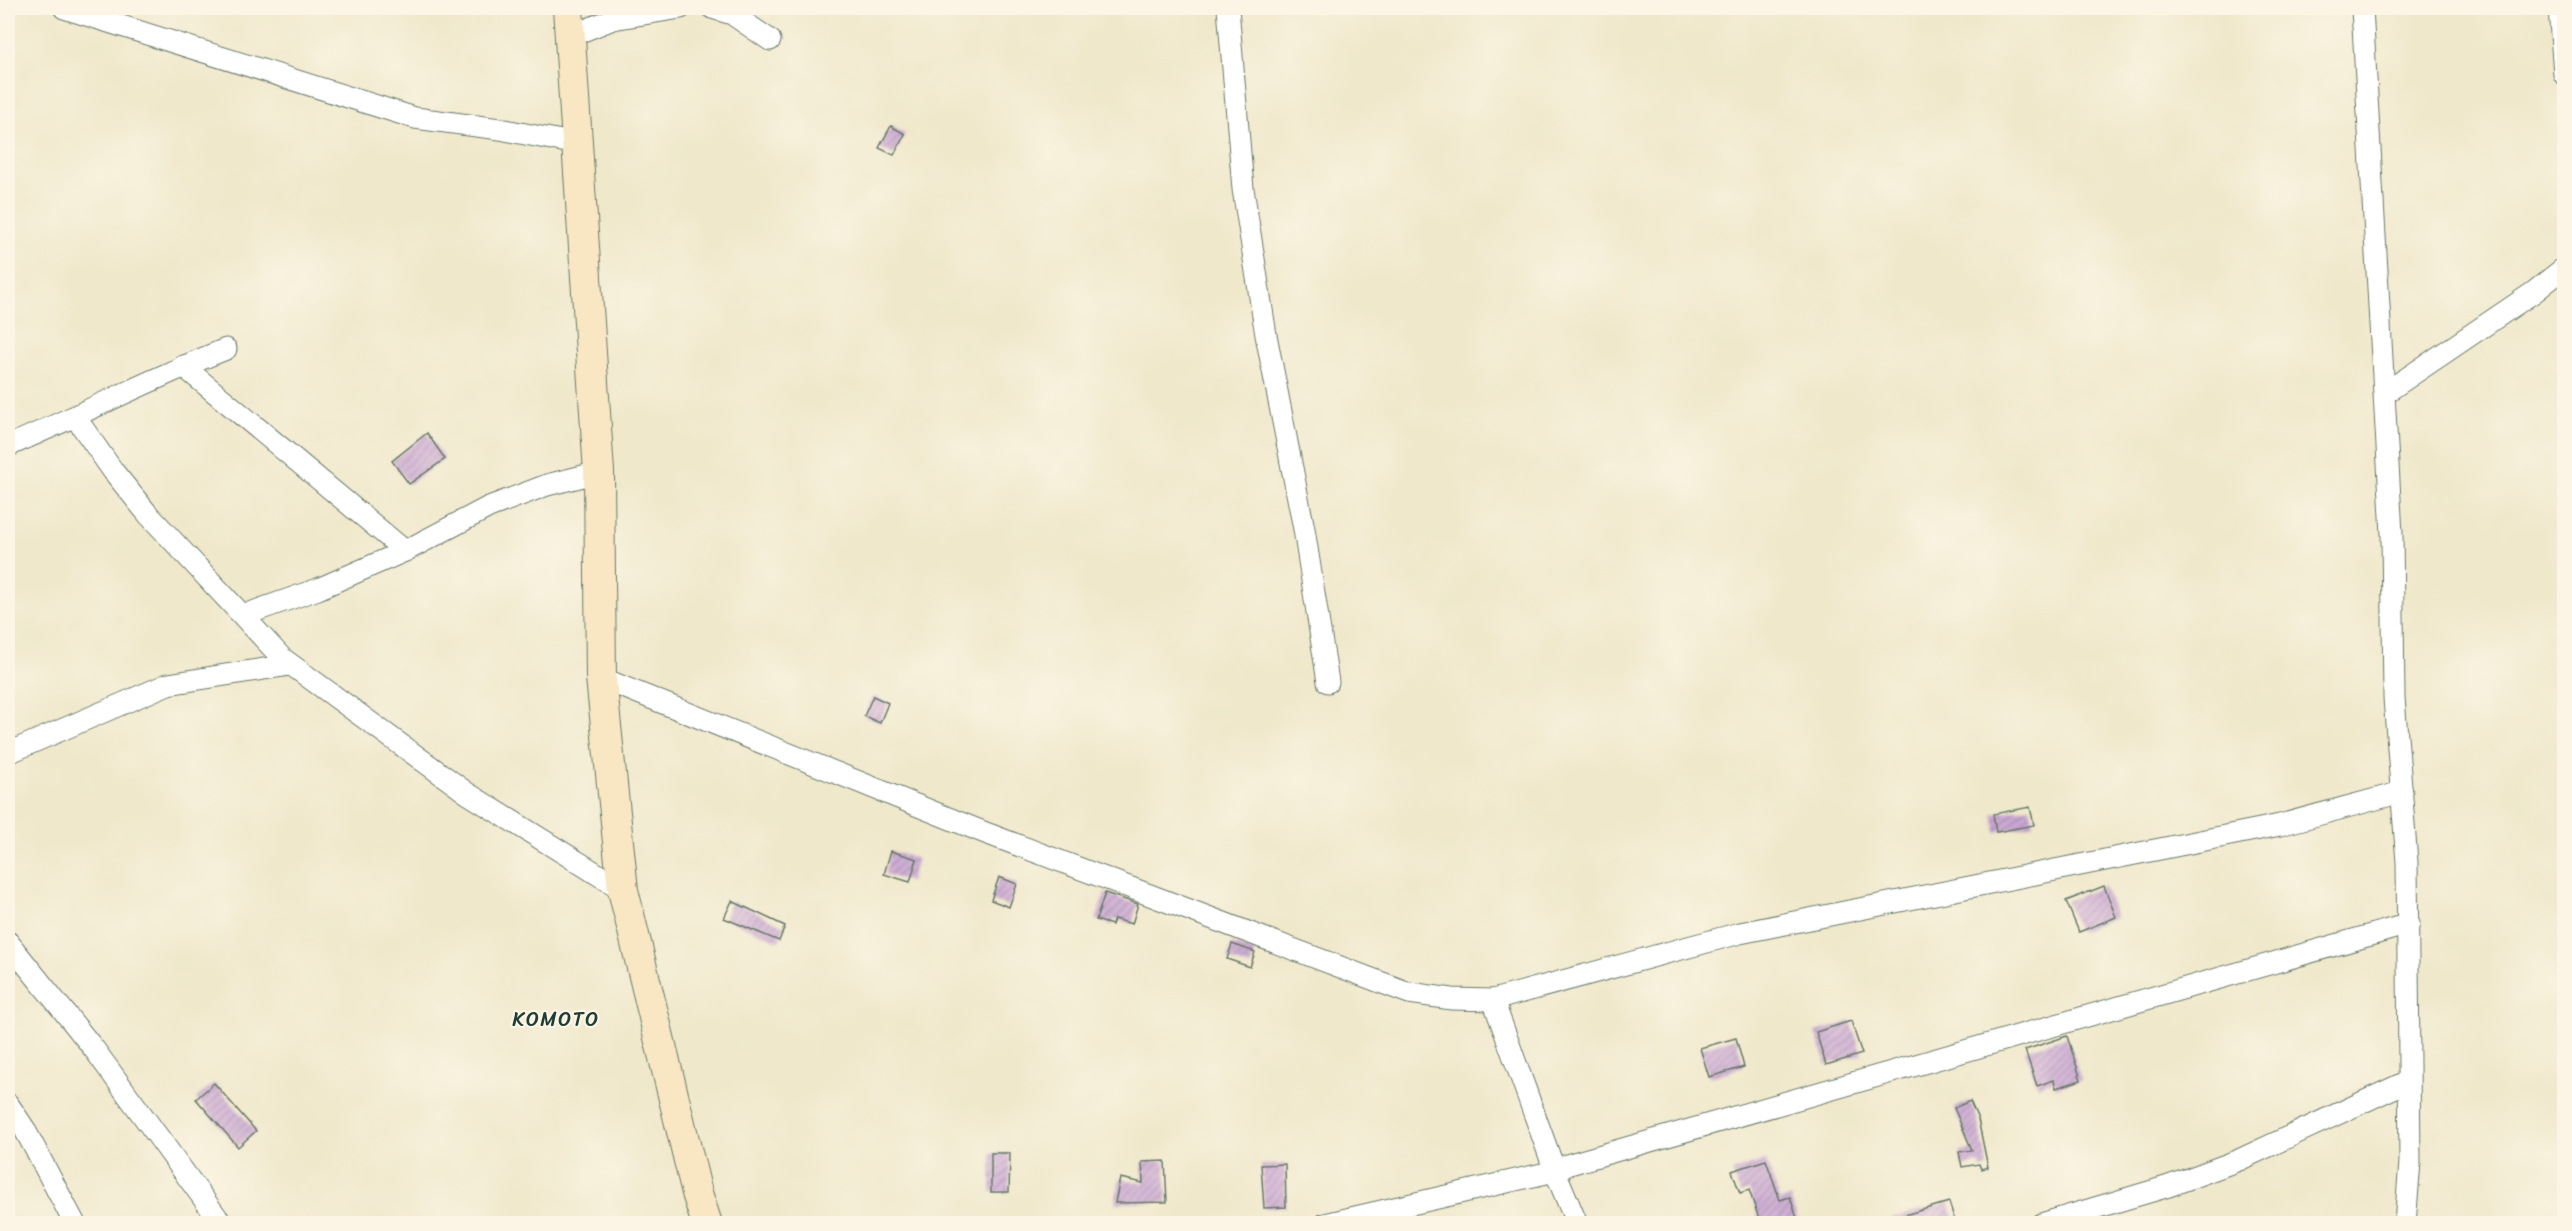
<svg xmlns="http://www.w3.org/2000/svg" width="2572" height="1231" font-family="Sriracha,sans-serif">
<defs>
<pattern id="building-hatch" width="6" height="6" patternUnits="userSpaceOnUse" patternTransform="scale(1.5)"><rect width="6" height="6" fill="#caa7d3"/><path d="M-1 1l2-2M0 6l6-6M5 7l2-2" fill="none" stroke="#a389ac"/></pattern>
</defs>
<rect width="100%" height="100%" fill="#fcf5e5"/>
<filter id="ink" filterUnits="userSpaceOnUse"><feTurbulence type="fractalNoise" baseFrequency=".0167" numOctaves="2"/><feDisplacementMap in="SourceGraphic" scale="12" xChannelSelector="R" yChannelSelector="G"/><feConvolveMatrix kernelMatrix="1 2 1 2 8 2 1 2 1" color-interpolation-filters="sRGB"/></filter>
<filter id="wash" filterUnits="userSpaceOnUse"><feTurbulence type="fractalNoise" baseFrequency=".008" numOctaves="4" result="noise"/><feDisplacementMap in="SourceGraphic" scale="24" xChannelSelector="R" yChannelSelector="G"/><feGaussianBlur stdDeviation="1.35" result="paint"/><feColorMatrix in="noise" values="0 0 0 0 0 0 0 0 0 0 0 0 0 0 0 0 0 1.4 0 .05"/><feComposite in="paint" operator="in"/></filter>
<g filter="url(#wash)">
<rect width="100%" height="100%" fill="#efe8cb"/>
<g id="blocks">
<g fill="url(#building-hatch)">
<polygon points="891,126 905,134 894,155 879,148"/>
<polygon points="427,433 445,459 409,484 392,461"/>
<polygon points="873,696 888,703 880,723 864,716"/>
<polygon points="2030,807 2034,825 1996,832 1993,814"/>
<polygon points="891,851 917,859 910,882 884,874"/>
<polygon points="999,877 1017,884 1009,907 991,900"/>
<polygon points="2104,886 2116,917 2079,932 2066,901"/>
<polygon points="1105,893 1138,904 1132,924 1114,919 1112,925 1096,920"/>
<polygon points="732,901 785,926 779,941 724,918"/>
<polygon points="1232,944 1255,952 1250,967 1227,959"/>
<polygon points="1851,1021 1862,1054 1826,1065 1816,1032"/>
<polygon points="2067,1036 2081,1080 2056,1088 2054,1080 2037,1086 2025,1050"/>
<polygon points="1736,1038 1744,1067 1709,1077 1700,1048"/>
<polygon points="214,1083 256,1131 238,1147 196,1099"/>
<polygon points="1970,1101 1978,1119 1988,1167 1981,1169 1979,1164 1962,1167 1959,1152 1972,1150 1954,1108"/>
<polygon points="991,1153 1010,1153 1009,1192 991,1192"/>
<polygon points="1766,1160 1780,1200 1790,1197 1799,1224 1761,1224 1749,1190 1740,1193 1732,1171"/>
<polygon points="1165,1161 1167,1202 1115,1203 1120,1178 1143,1183 1142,1162"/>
<polygon points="1285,1164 1286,1207 1264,1208 1261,1165"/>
<polygon points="1949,1202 1956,1224 1891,1224 1891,1219"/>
</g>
</g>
</g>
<g filter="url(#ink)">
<use href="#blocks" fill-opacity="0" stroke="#687969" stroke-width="1.5"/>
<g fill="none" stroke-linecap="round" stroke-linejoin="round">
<g stroke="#687969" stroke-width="23">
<g id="street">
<polyline points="64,8 415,118 500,129 577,144"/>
<polyline points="712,8 732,14 770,40"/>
<polyline points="1228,8 1243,189 1266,335 1304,529 1328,682"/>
<polyline points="2362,8 2392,534 2394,698 2407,862 2410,1162 2405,1224"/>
<polyline points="2559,8 2564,74"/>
<polyline points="570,36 613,19 681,8"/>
<polyline points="183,366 405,551"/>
<polyline points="2385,393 2534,292 2564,268"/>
<polyline points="76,418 113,471 147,513 282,658 467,793 623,890"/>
<path d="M8 446C81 415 152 378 226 349"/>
<polyline points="244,615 318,589 405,551 489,507 547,485 599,472"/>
<polyline points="601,678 983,832 1409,993 1452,999 1493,1000 1740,933 2280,825 2402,792"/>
<polyline points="8,753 168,684 290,665"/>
<polyline points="8,942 94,1049 222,1224"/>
<polyline points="1493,1000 1555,1171 1577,1224"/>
<polyline points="8,1104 24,1128 75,1224"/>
<polyline points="1325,1224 1555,1171 1556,1168 2409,924"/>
<polyline points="2041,1224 2169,1186 2239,1160 2408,1081"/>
</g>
</g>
<g stroke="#687969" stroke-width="32">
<polyline id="secondary" points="568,8 599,472 601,678 623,890 697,1193 707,1224"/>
</g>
<use href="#street" stroke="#fff" stroke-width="21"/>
<use href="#secondary" stroke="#f9e7c3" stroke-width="30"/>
</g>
</g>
<g text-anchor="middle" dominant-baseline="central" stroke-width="4.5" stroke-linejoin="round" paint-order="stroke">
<g font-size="20" letter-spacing="1.5" fill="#1f3d34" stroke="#fcf5e5">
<text x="556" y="1019">KOMOTO</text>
</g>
</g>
<rect width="2572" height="1231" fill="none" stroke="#fcf5e5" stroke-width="30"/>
</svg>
